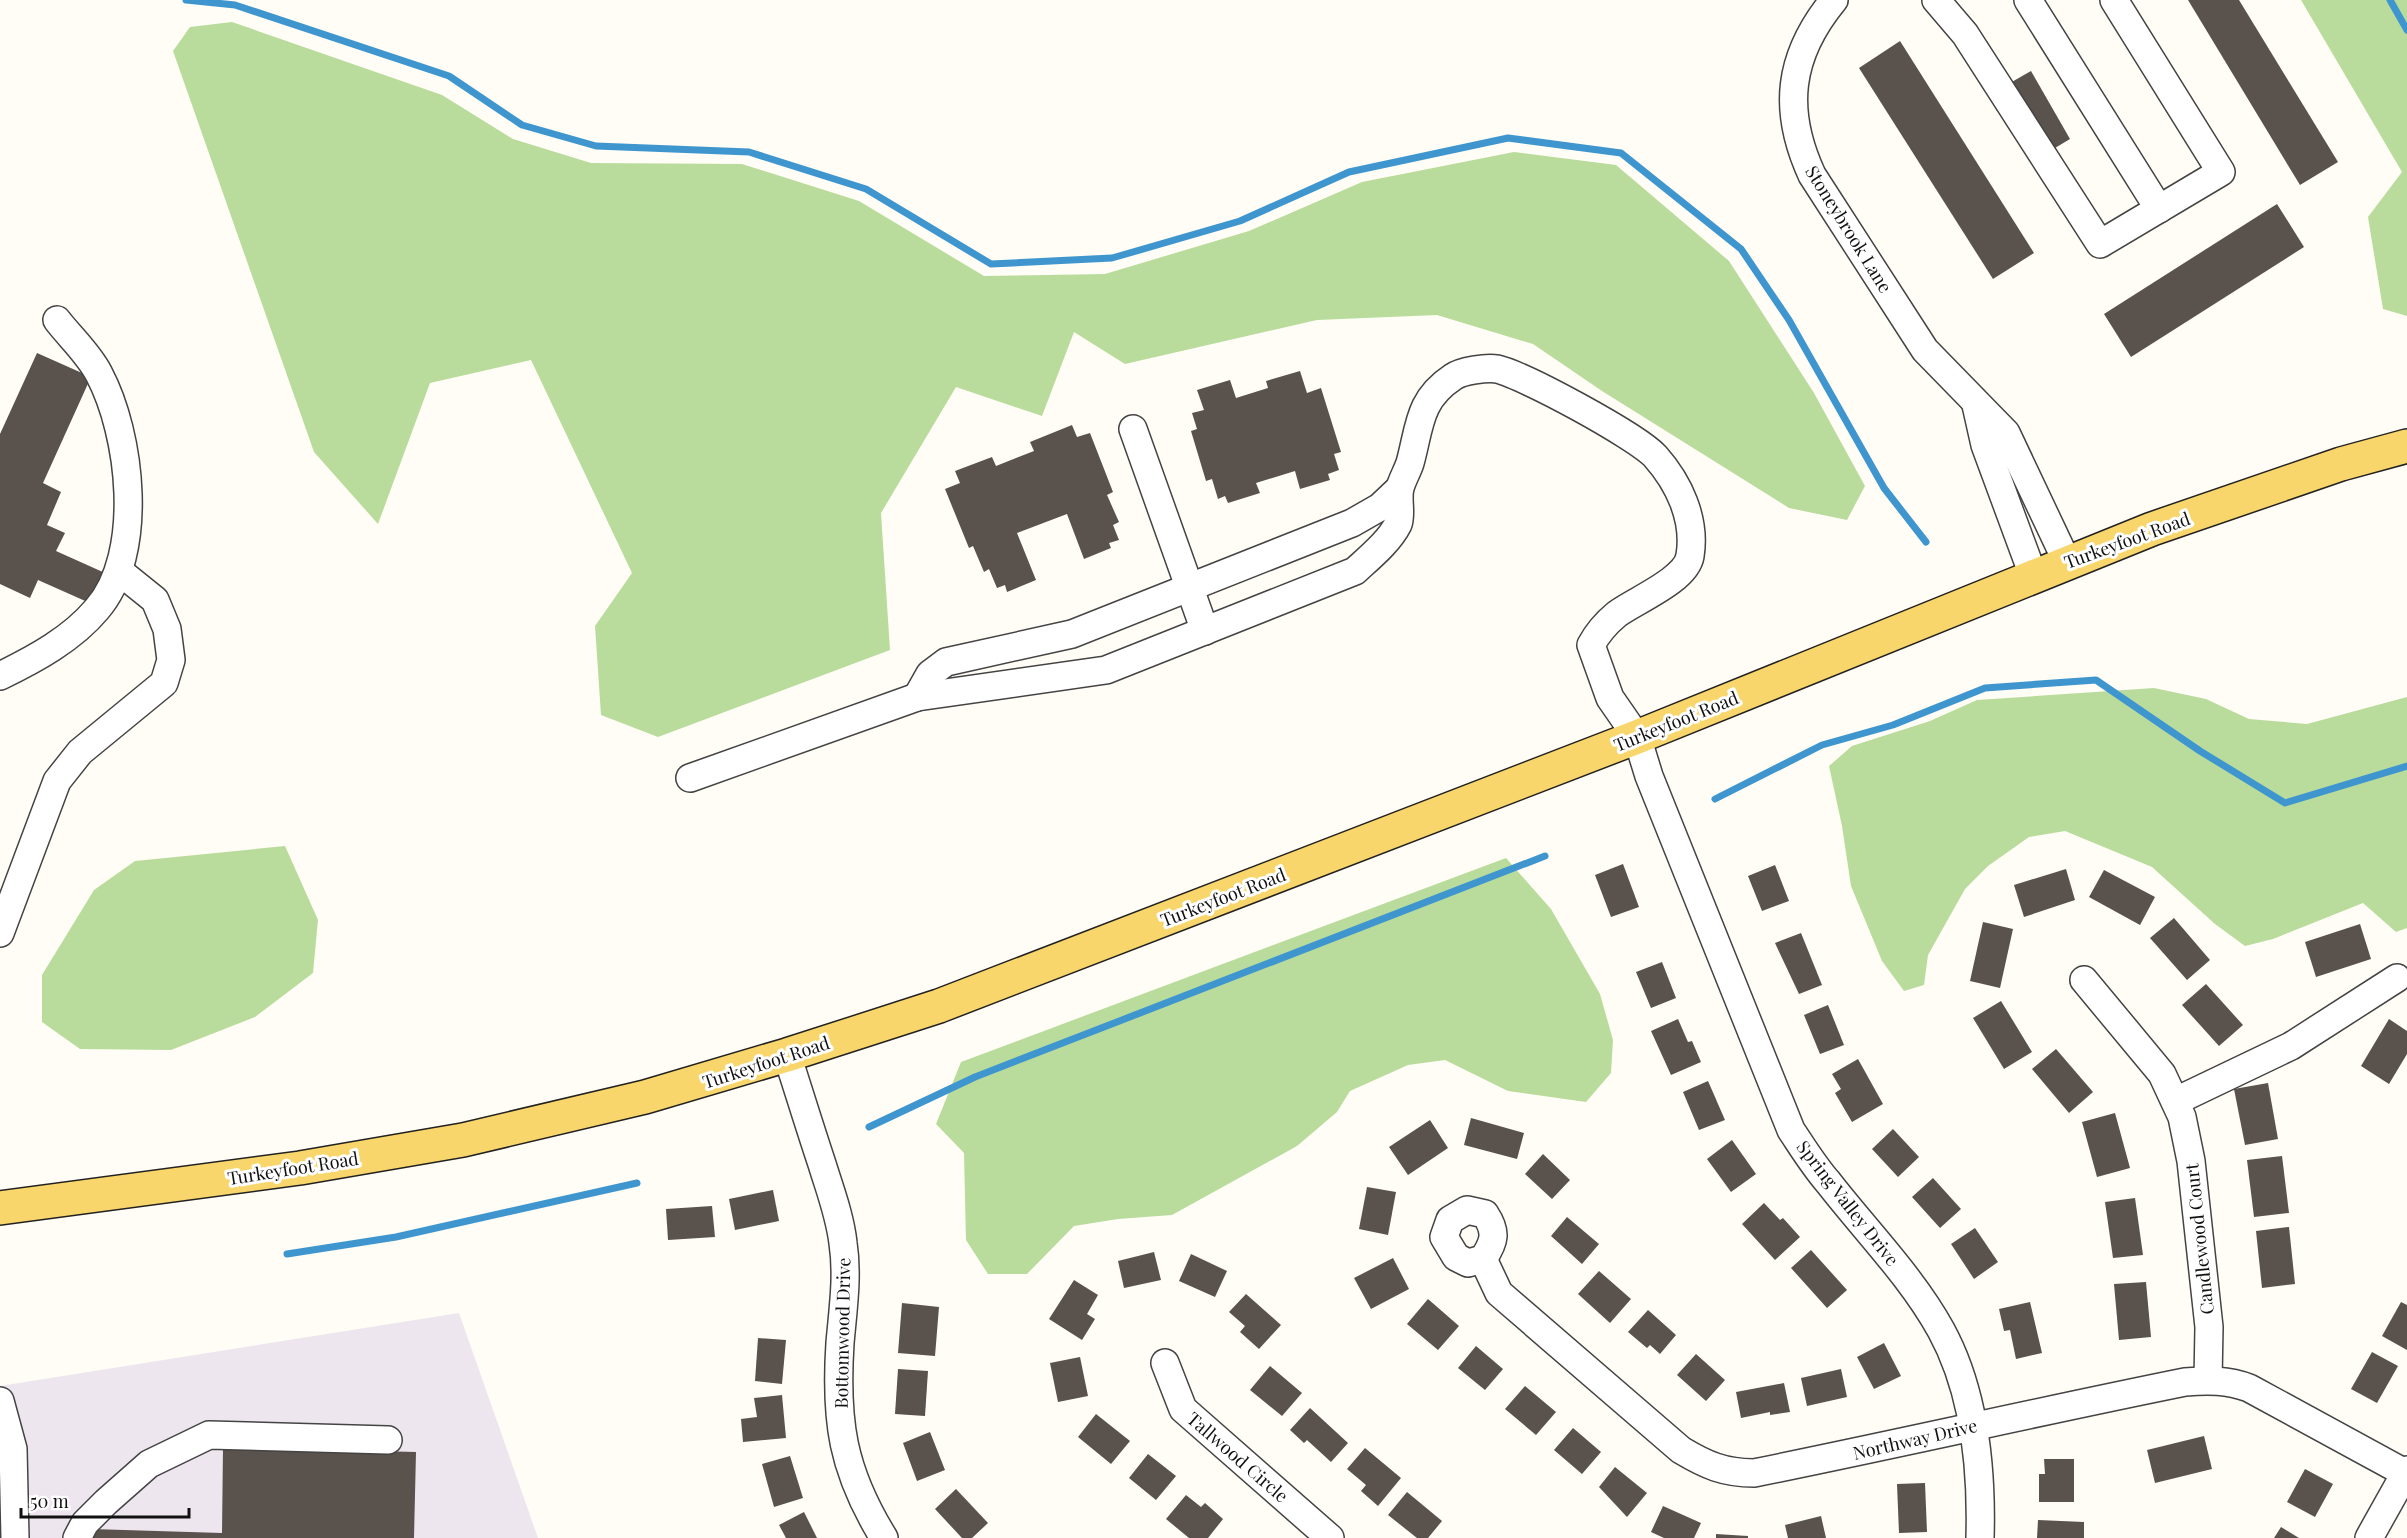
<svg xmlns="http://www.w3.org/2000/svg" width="2407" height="1538" font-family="'Playfair Display',serif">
<rect width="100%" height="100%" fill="#fffdf5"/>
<polygon fill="#eee6ef" points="459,1313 538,1538 0,1538 0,1386"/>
<g fill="#b9dc9c">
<polygon points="2301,0 2407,0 2407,316 2383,309 2368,217 2402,172"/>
<polygon points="232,22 442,95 513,139 591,163 742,164 859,201 984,276 1105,274 1249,231 1362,182 1514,152 1616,165 1729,261 1814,393 1865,486 1847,520 1789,508 1602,391 1533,344 1437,315 1317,320 1125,364 1074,332 1042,416 956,387 881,513 890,650 658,737 601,715 595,626 632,573 531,360 430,383 378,524 314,452 173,51 190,27"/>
<polygon points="2154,688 2206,699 2249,719 2307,724 2407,697 2407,928 2396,932 2363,903 2273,939 2245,946 2215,924 2152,867 2065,831 2029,837 1988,866 1965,889 1928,955 1924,985 1904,991 1882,961 1851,886 1842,826 1829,766 1852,746 1930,721 1977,700"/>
<polygon points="285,846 318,920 313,973 255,1017 171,1050 80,1049 42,1022 42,975 94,890 135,861"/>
<polygon points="1506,858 1551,909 1600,994 1613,1040 1611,1073 1586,1102 1508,1091 1445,1060 1408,1065 1350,1091 1337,1112 1297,1146 1172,1215 1118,1219 1074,1226 1027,1274 988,1274 966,1240 964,1153 936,1124 961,1062"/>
</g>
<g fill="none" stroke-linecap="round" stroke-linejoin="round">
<g stroke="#3f96cf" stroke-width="7">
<polyline points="186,0 235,5 449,76 522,125 596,146 749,152 866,189 991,264 1112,258 1240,221 1349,172 1508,138 1621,153 1741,249 1789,320 1884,488 1926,542"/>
<polyline points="2390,0 2407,30"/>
<polyline points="1715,799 1822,745 1893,725 1985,688 2096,680 2200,751 2285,803 2407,766"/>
<polyline points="869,1127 975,1077 1545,856"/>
<polyline points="287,1254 396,1237 637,1183"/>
</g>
</g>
<g fill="#5a524d">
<polygon points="2188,0 2239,0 2338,162 2300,185"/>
<polygon points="1900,41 2034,253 1993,279 1859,68"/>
<polygon points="2031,71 2070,139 2050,151 2010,83"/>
<polygon points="2277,204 2304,247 2131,357 2104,314"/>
<polygon points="37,353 91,377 43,483 61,492 47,525 65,533 56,551 105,573 92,604 38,580 30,598 0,584 0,434"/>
<polygon points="1300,371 1307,393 1321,388 1341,452 1334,454 1339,470 1328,474 1330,480 1300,489 1295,471 1256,483 1260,493 1228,503 1225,496 1218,499 1212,479 1206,481 1191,431 1197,429 1192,413 1204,410 1197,390 1230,380 1236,398 1268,388 1266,381"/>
<polygon points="1072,425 1077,437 1090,433 1113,492 1107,495 1119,522 1113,525 1119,540 1109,543 1111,548 1084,559 1067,514 1017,533 1036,580 1007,592 1005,585 997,588 989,569 984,572 973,546 969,548 945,489 960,483 955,471 992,457 996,466 1034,451 1030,442"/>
<polygon points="1623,864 1639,907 1611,917 1595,875"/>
<polygon points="1775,865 1789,901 1762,911 1748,876"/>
<polygon points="2066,869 2075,900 2024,917 2014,885"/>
<polygon points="2104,870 2155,897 2140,925 2089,897"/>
<polygon points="2174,918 2210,960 2187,980 2150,938"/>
<polygon points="1983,922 2013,929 2000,988 1970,981"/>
<polygon points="2360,924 2371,959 2316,977 2305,942"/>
<polygon points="1801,933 1822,985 1799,994 1775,943"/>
<polygon points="1662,962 1676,998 1651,1008 1636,972"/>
<polygon points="2206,984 2243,1025 2219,1046 2182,1005"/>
<polygon points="2001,1001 2032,1052 2004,1069 1973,1018"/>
<polygon points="1828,1005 1844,1045 1820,1054 1804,1015"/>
<polygon points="1678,1019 1688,1042 1692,1041 1701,1062 1671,1075 1651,1031"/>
<polygon points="2389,1019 2407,1031 2407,1054 2389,1084 2361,1066"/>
<polygon points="2056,1049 2093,1092 2069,1113 2032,1069"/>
<polygon points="1858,1059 1883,1104 1852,1122 1835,1093 1841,1089 1832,1074"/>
<polygon points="1708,1081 1725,1120 1699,1130 1683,1092"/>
<polygon points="2268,1083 2278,1139 2245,1145 2234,1089"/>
<polygon points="2115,1113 2130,1168 2097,1177 2082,1122"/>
<polygon points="1471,1118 1524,1133 1517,1159 1464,1145"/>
<polygon points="1430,1120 1448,1148 1408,1175 1389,1147"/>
<polygon points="1893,1129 1919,1157 1898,1177 1872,1149"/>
<polygon points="1732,1140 1756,1174 1731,1192 1707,1159"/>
<polygon points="1543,1154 1570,1180 1552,1199 1525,1174"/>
<polygon points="2282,1156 2289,1213 2254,1217 2247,1160"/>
<polygon points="1933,1178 1961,1209 1940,1228 1912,1197"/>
<polygon points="1367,1187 1396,1192 1388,1235 1359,1229"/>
<polygon points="773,1190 779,1221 735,1230 729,1199"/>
<polygon points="2135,1198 2143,1255 2113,1258 2105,1202"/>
<polygon points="1764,1203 1780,1220 1783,1218 1800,1237 1775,1260 1742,1224"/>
<polygon points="712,1206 715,1237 668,1240 666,1209"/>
<polygon points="1567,1217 1599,1244 1582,1264 1551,1236"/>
<polygon points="2289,1227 2295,1284 2262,1288 2256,1231"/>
<polygon points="1975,1228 1998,1262 1974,1279 1951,1244"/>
<polygon points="1811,1250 1847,1290 1827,1308 1791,1268"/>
<polygon points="1154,1252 1161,1280 1124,1288 1118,1261"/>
<polygon points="1191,1254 1227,1271 1215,1297 1179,1281"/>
<polygon points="1393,1258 1409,1289 1371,1309 1354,1278"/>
<polygon points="1599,1271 1631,1299 1610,1323 1578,1294"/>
<polygon points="1074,1280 1098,1295 1087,1314 1095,1319 1082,1340 1049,1319"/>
<polygon points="2146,1282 2151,1337 2119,1340 2114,1284"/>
<polygon points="1246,1294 1281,1325 1259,1349 1240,1332 1245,1326 1229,1312"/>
<polygon points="1428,1299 1459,1326 1438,1350 1407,1324"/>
<polygon points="2030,1302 2042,1353 2016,1359 2010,1330 2004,1331 1999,1309"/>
<polygon points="2401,1302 2407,1305 2407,1350 2382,1336"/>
<polygon points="902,1303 939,1307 935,1356 898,1353"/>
<polygon points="1648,1310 1676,1335 1660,1354 1650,1345 1647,1348 1628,1332"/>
<polygon points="758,1338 786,1340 782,1384 755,1381"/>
<polygon points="1884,1343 1901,1376 1874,1389 1857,1357"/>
<polygon points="1476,1346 1503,1369 1485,1390 1458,1368"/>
<polygon points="2372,1352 2398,1366 2377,1403 2351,1389"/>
<polygon points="1696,1354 1725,1380 1706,1401 1677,1375"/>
<polygon points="1080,1357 1088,1396 1058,1402 1050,1363"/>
<polygon points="1270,1366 1302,1393 1282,1416 1250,1390"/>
<polygon points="898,1369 928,1371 925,1416 895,1414"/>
<polygon points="1841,1369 1847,1397 1807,1406 1801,1378"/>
<polygon points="1784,1383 1790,1412 1770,1415 1770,1412 1741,1418 1736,1392"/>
<polygon points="1525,1386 1556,1412 1536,1435 1505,1409"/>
<polygon points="782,1395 786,1438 743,1442 741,1419 757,1417 754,1398"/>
<polygon points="1310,1408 1348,1443 1331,1462 1307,1440 1304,1443 1290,1430"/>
<polygon points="1096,1414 1130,1441 1111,1464 1078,1437"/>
<polygon points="1573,1428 1601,1452 1582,1474 1554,1450"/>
<polygon points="930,1432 945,1470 917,1481 903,1443"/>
<polygon points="2204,1436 2212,1469 2155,1483 2147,1450"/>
<polygon points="223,1447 416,1452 414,1538 91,1538 91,1529 222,1533"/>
<polygon points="1365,1448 1401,1478 1378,1506 1361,1491 1366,1485 1347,1469"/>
<polygon points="1148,1454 1176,1476 1156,1500 1129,1478"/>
<polygon points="790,1456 803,1498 774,1507 762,1464"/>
<polygon points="2044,1459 2074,1459 2074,1502 2039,1502 2039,1474 2045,1474"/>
<polygon points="1615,1467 1647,1493 1627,1517 1599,1487"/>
<polygon points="2305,1469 2333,1484 2315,1517 2287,1502"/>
<polygon points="1925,1483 1927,1532 1899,1533 1897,1484"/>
<polygon points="956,1489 988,1523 972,1538 962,1538 935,1509"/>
<polygon points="1407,1492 1442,1521 1428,1538 1417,1538 1388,1515"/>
<polygon points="1186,1495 1201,1507 1205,1503 1223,1519 1208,1538 1189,1538 1166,1519"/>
<polygon points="1663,1506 1701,1523 1694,1538 1664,1538 1651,1532"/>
<polygon points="804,1512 817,1538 786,1538 779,1525"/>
<polygon points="1821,1516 1826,1538 1788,1538 1785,1525"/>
<polygon points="2038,1520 2084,1522 2084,1538 2037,1538"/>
<polygon points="2281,1527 2299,1538 2274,1538"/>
<polygon points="1716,1534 1748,1536 1748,1538 1716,1538"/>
</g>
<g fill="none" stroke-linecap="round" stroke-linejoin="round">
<g stroke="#444" stroke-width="30">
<g id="minor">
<path d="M1834 0C1788 56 1782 110 1812 175L1925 350 2006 433 2067 562"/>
<polyline points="1936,0 1965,34 2100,244 2221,172 2114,0"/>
<polyline points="2028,0 2159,209"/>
<polyline points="1976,405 1985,445 2033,575"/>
<polyline points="1133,429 1205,631"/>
<path d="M0 676C35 659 72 639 97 609 145 554 131 434 99 374 89 354 70 337 57 320"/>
<polyline points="917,697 930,674 946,662 1072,634 1352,523 1380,507 1399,489"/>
<path d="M690 778 917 697 1106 670 1355 571C1369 558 1389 542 1398 524 1402 514 1397 499 1400 488 1402 480 1407 472 1410 463 1420 427 1418 400 1453 377 1461 371 1487 367 1497 369 1524 375 1636 436 1655 456 1679 483 1696 519 1690 556 1686 580 1636 600 1617 614 1606 623 1598 632 1591 645L1610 698 1637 737 1649 776 1791 1130C1803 1148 1814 1166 1828 1182 1866 1231 1911 1276 1941 1330 1975 1392 1982 1469 1980 1538"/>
<polyline points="0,933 57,781 80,752 164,683 171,660 167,629 155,600 119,571"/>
<polyline points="2084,980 2162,1074 2182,1117 2191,1161 2209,1327 2208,1380"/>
<path d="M787 1055C799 1092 810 1128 822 1164 830 1190 840 1216 843 1243 848 1276 843 1309 840 1343 835 1421 842 1470 884 1538"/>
<polyline points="2176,1101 2291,1046 2397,978"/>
<path d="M1467 1210 1485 1214C1497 1232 1495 1241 1483 1259L1468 1263 1456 1257 1444 1237 1450 1220Z"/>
<path d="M1483 1259 1499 1293 1681 1450C1706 1465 1724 1473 1754 1473 1898 1444 2041 1411 2185 1382 2208 1380 2228 1380 2249 1388L2407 1474"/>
<polyline points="1165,1363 1183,1409 1330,1538"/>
<polyline points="0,1401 13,1449 15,1538"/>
<polyline points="77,1538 85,1523 106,1502 149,1464 209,1435 388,1440"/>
<polyline points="2369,1538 2407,1470"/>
</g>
</g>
<g stroke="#222" stroke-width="36">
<polyline id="major" points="0,1208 300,1168 463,1140 645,1097 787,1055 939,1006 1637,737 2152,529 2341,464 2407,446"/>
</g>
<use href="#minor" stroke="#fff" stroke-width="27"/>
<use href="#major" stroke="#f9d66b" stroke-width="33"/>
</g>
<g text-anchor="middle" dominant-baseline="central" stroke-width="6" stroke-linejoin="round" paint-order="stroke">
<g font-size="18" fill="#111" stroke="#fff">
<text transform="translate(1849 229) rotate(58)">Stoneybrook Lane</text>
<text transform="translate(2127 540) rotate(-20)">Turkeyfoot Road</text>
<text transform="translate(1676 721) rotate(-22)">Turkeyfoot Road</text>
<text transform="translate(1223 897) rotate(-21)">Turkeyfoot Road</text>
<text transform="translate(766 1062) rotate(-18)">Turkeyfoot Road</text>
<text transform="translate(293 1168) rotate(-9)">Turkeyfoot Road</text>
<text transform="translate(1848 1203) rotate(52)">Spring Valley Drive</text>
<text transform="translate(2199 1239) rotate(-96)">Candlewood Court</text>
<text transform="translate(842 1333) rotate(-89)">Bottomwood Drive</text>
<text transform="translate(1915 1439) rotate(-13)">Northway Drive</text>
<text transform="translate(1238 1457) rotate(41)">Tallwood Circle</text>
</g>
</g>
<path d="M21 1508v9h168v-9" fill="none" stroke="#111111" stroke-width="3"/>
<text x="30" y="1508" font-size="18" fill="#111111" stroke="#ffffff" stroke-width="4.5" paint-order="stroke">50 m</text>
</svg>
